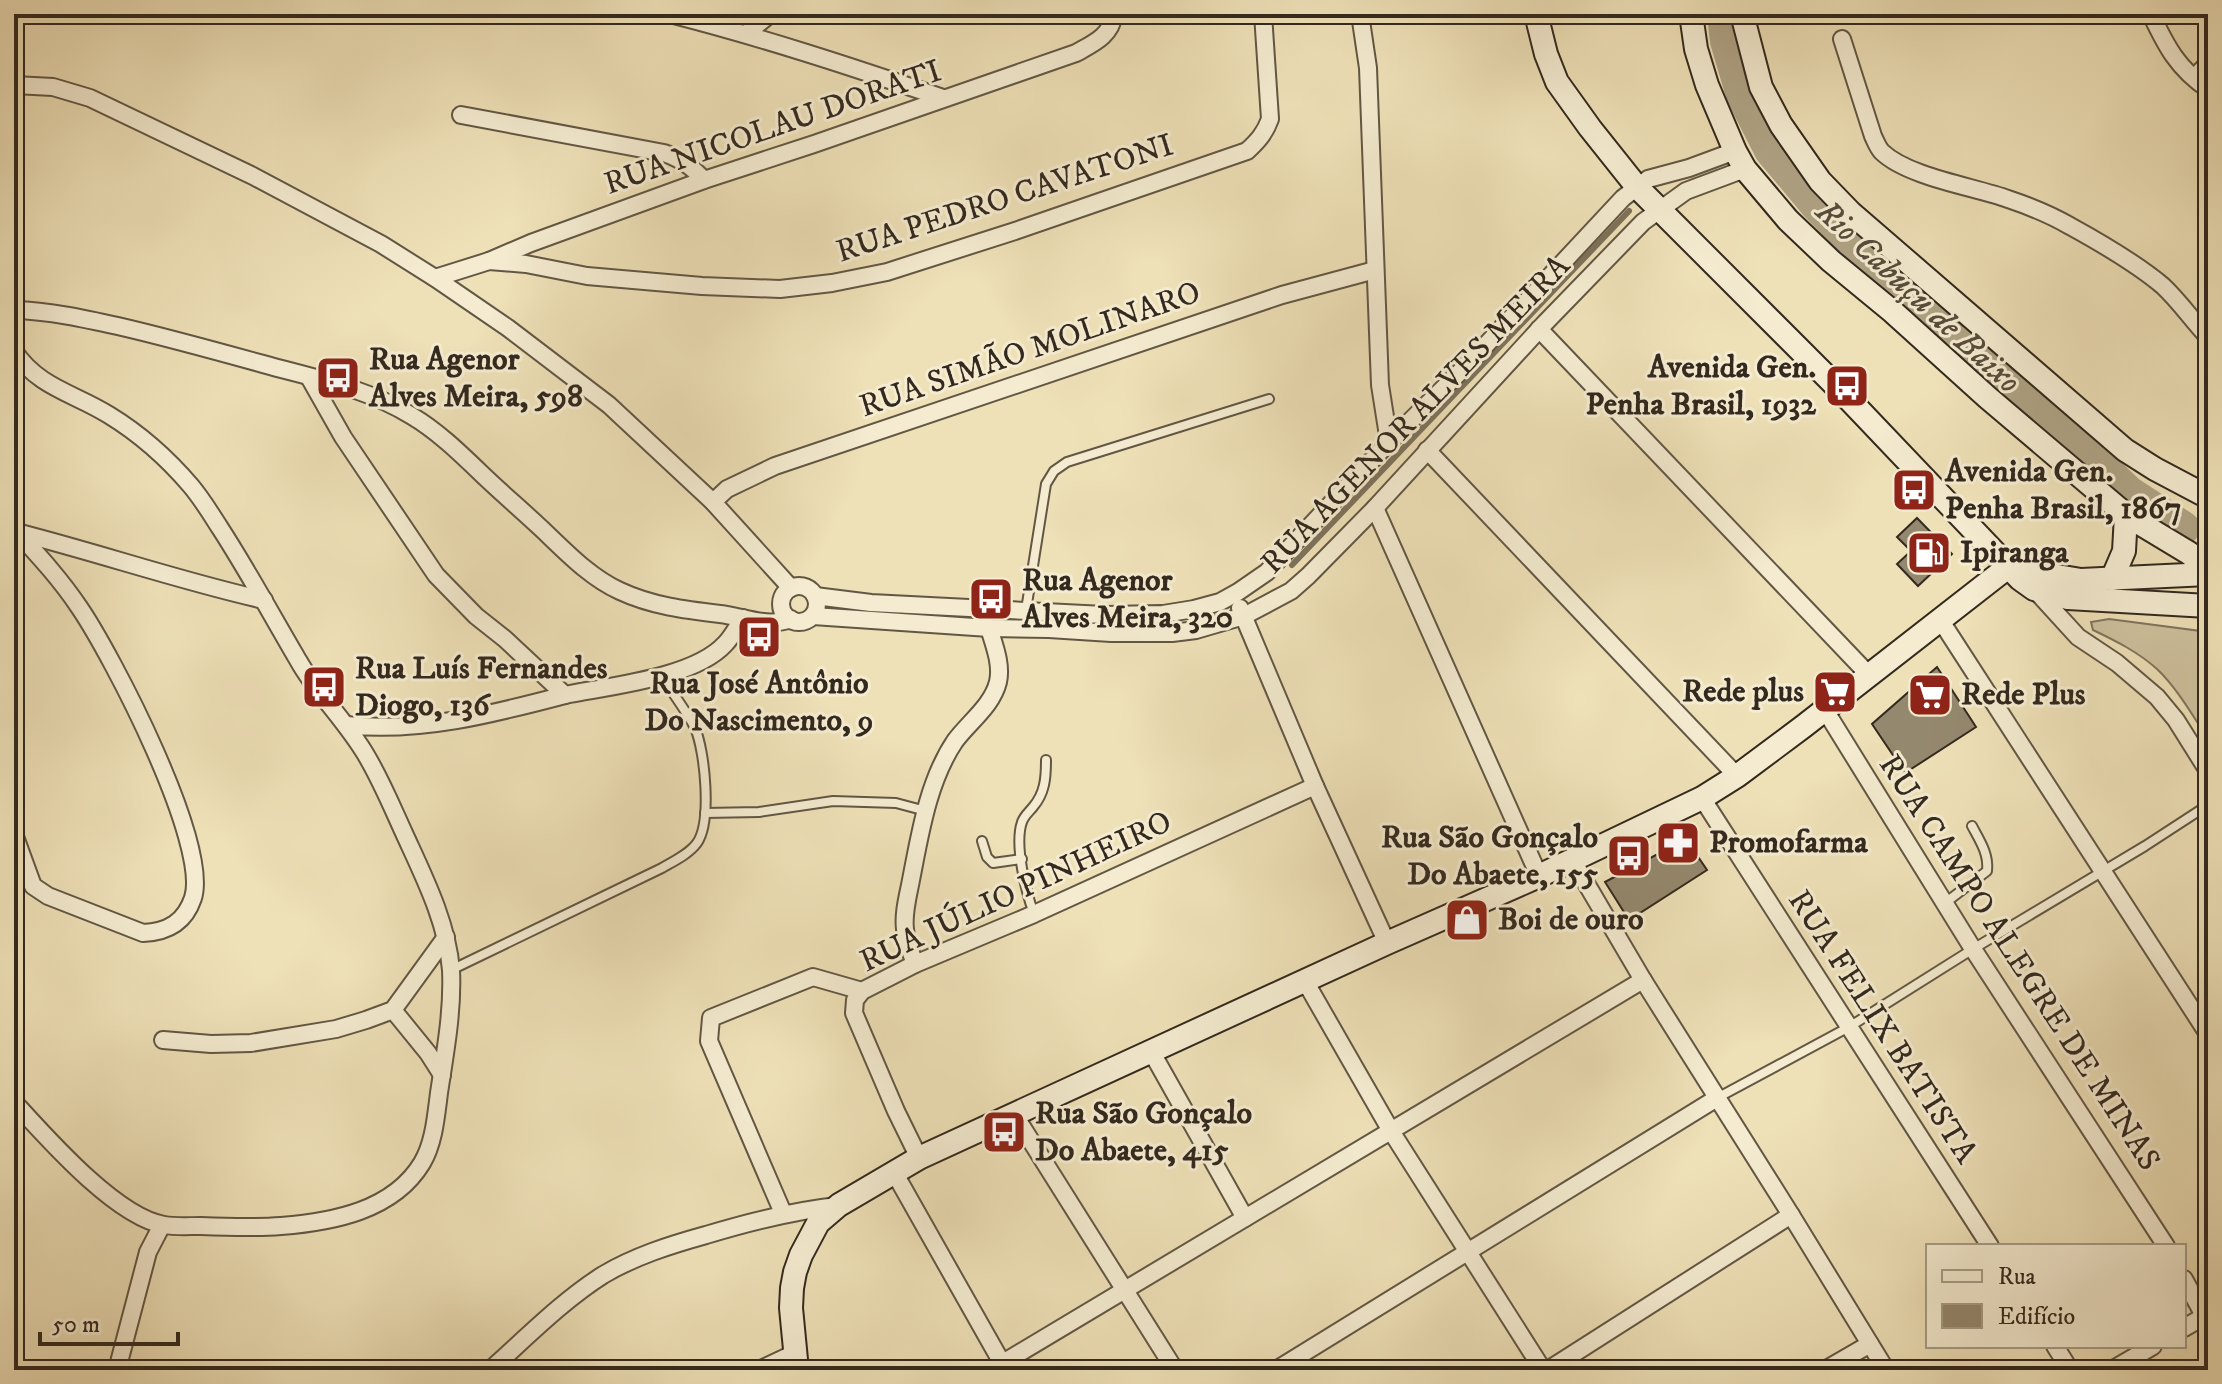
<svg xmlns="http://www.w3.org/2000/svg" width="2222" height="1384" font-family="'IM FELL DW Pica',serif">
<rect width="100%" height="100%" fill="#eee0b7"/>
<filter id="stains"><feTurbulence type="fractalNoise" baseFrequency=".0025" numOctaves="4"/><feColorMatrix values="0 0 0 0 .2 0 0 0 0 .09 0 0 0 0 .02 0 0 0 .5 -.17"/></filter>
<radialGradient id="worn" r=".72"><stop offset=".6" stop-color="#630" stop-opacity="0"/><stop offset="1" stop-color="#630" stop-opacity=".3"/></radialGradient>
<path fill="#cec19d" stroke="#80755e" stroke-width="2" d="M2109 619 2208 632V739C2193 716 2177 688 2157 669 2138 652 2116 641 2093 630L2091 622Z"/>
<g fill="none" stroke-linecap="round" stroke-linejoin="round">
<polyline stroke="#7d725b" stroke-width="6" points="1292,565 1629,211"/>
<polyline stroke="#aea283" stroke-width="34" points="1724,14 1727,41 1743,95 1771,150 1817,205 1852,241 1934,309 2129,493 2183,528"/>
</g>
<g fill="#94886e" stroke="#33291e" stroke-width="2">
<polygon points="1917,518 1952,554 1918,586 1897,564 1911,551 1897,537"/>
<polygon points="1937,667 1976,727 1905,773 1872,724"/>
<polygon points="1686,839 1707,870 1629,920 1605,882"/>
</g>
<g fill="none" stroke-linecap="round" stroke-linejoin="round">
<g stroke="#625744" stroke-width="12">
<g id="lane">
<polyline points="2190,76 2208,58"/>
<polyline points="1026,610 1046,484 1054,471 1067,462 1269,399"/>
<polyline points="705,813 759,812 833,801 896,803 926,811"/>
<polyline points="982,841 987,857 993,863 1022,859"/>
<path d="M1945 903 1987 871C1989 854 1980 841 1972 826"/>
<path d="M1034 914C1026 892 1014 845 1022 822 1024 816 1029 812 1033 807 1045 793 1046 778 1046 760"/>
<path d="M451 970 662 868C674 861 689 854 697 843 712 822 705 751 695 728 686 710 672 693 662 676"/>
<polyline points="1717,1098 1849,1027 1973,949 2145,846 2208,805"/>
</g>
</g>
<g stroke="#625744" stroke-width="20">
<g id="street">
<path d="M670 14C764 38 852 67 943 98"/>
<polyline points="1360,14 1368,68 1380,385 1389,442"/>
<path d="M2151 14C2166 46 2178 69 2208 89"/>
<polyline points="746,34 770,14"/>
<path d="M1842 39 1873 136C1876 142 1878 148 1882 152 1908 177 1975 187 2008 199 2029 206 2051 215 2070 226 2101 243 2137 264 2163 286 2180 302 2192 320 2208 337"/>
<polyline points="14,85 53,87 90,98 253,176 381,244 435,278 508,328 609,405 713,502 791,588"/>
<path d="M461 115 664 153C681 159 691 166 704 180"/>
<path d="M489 261 526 264 587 276 702 286 780 289 832 283 887 272 1018 230 1247 151C1258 141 1265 133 1270 119L1263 14"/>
<path d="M435 278 489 261 531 243 704 180 814 144 1076 53C1094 43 1111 36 1114 14"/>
<path d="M14 310C51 311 86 319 122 327 169 338 216 351 263 364 313 378 367 388 412 416 439 432 463 456 486 478 505 496 525 513 544 531 567 553 591 578 620 591 652 606 686 610 720 614 745 617 767 628 791 619"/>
<polyline points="1539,329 1869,675"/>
<path d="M14 351C39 388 74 393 109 415 140 434 168 459 191 486 202 499 211 514 220 528 248 571 272 616 298 660 317 694 346 721 366 755 381 780 392 807 404 833 424 877 447 922 451 970 453 1011 445 1053 439 1093 436 1116 434 1143 422 1163 393 1211 332 1222 281 1226 254 1228 227 1227 201 1226 189 1226 176 1227 164 1225 116 1217 47 1138 14 1102"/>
<path d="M309 377 343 437 436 575 476 616 505 639 565 695C609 686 694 678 725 644 732 637 737 627 743 618"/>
<polyline points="1427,450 1737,776"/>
<polyline points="713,502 727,489 775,466 1282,295 1375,270"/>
<polyline points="1375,508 1539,876"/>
<path d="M16 532C99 553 180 581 264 600"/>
<circle cx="799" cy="604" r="18"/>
<polyline points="2035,590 2078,637 2117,663 2157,697 2176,720 2208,771"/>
<polyline points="815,596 871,603 1104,615 1163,614 1194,609 1220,602 1238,592 1267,572 1389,442 1470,362 1623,198 1648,179 1689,168 1735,151"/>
<polyline points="1240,608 1315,786 1387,943"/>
<polyline points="813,616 989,628 1049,629 1111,633 1172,633 1196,630 1244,616 1291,591 1308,576 1375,508 1545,323 1643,222 1686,191 1745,169"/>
<polyline points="1941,621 2208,1034"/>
<polyline points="1825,710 1973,949 2166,1246"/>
<path d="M346 725C420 733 493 714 565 695"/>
<polyline points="1702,798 1990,1246"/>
<path d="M14 834 33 886 48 896 143 933C168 932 185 922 193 898 210 844 112 655 79 607 61 580 39 556 17 532"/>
<polyline points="1573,861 1643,980 1791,1215 1886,1370"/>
<path d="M915 964C911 953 906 941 905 929 903 913 908 896 911 880 920 834 928 781 955 741 969 722 992 706 998 682 1002 664 994 645 989 628"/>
<polyline points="1305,981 1391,1131 1543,1370"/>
<polyline points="393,1010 428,1053 442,1075"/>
<polyline points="163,1040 211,1044 251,1043 336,1029 366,1020 393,1010 446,937"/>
<polyline points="1151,1051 1245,1218"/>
<polyline points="1014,1114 1175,1370"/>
<polyline points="919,1158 896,1111 854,1013 855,1000 862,991 915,964 1034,914 1315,786"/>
<polyline points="894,1172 1002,1363"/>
<polyline points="783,1213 709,1041 711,1018 813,977 862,991"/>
<polyline points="2184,1279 2208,1323"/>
<polyline points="2184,1328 2208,1314"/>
<polyline points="2055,1346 2070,1370"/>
<polyline points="117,1370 148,1252 162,1225"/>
<path d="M490 1370C526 1338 562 1301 603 1275 635 1256 670 1245 706 1235 749 1222 792 1211 837 1206"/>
<polyline points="759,1370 795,1353"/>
<polyline points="991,1370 1643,980"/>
<polyline points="1276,1370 1717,1098"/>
<polyline points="1548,1370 1791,1215"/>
<polyline points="1825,1370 1870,1344"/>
<polyline points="2112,1370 2153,1346"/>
</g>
</g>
<g stroke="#33291e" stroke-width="26">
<g id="secondary">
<polyline points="1536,14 1546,54 1557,82 1590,128 1637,187 1842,392 2020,579 2034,589 2068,598 2208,606"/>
<polyline points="1691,14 1696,49 1707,85 1735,151 1745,169 1788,220 1831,261 1893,312 1987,397 2126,515 2189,553 2208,568"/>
<polyline points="1742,14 1761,87 1781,125 1820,181 1850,212 2125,450 2155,469 2208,497"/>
<polyline points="2009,568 2081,580 2208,574"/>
<polyline points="2112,579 2124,551 2126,515"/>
<polyline points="797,1370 791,1308 792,1288 795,1272 801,1255 818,1223 839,1205 919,1158 1387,943 1539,876 1702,798 1737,776 1804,726 2008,567"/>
</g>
</g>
<use href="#lane" stroke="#f4ebd0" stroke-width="8"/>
<use href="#street" stroke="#f4ebd0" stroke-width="16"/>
<use href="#secondary" stroke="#f4ebd0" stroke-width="22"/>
</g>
<defs>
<g id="bus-square" transform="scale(2.3)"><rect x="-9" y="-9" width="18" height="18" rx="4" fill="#8f2418" stroke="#f4ebd0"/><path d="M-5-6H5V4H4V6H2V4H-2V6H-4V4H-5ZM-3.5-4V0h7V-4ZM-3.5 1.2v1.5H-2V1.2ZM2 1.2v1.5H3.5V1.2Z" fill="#fff"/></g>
<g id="fuel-square" transform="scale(2.3)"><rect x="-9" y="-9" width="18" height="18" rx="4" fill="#8f2418" stroke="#f4ebd0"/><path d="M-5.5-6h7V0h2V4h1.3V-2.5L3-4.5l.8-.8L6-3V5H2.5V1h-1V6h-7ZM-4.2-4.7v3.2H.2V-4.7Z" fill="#fff"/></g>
<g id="supermarket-square" transform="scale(2.3)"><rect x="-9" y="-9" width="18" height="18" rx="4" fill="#8f2418" stroke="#f4ebd0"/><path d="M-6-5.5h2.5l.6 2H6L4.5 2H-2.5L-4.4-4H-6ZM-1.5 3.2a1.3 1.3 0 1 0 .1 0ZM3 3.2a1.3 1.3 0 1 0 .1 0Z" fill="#fff"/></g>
<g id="pharmacy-square" transform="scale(2.3)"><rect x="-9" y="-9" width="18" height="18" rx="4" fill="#8f2418" stroke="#f4ebd0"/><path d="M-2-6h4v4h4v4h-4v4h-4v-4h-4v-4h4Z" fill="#fff"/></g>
<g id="shop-square" transform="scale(2.3)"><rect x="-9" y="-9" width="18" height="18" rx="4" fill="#8f2418" stroke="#f4ebd0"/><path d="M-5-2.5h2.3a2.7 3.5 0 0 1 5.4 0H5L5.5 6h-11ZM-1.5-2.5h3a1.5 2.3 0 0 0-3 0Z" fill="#fff"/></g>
</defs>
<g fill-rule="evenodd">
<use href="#bus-square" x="338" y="378"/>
<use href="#bus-square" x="1847" y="386"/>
<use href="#bus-square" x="1914" y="490"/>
<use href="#fuel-square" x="1929" y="553"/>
<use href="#bus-square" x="991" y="599"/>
<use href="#bus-square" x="759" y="637"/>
<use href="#bus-square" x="324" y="687"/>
<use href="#supermarket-square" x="1835" y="692"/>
<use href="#supermarket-square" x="1930" y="695"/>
<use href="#pharmacy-square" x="1678" y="843"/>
<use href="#bus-square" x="1629" y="856"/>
<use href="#shop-square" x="1467" y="920"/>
<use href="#bus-square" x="1004" y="1132"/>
</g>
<g text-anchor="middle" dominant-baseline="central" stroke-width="6" stroke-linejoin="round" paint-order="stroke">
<g font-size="32" fill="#33291e" stroke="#f4ebd0">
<text transform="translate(773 128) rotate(-19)">RUA NICOLAU DORATI</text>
<text transform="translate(1005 199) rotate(-18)">RUA PEDRO CAVATONI</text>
<text transform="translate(1030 350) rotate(-19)">RUA SIMÃO MOLINARO</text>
<text transform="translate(1416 415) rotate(-46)">RUA AGENOR ALVES MEIRA</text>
<text transform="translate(1016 892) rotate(-25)">RUA JÚLIO PINHEIRO</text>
<text transform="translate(2019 963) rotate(57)">RUA CAMPO ALEGRE DE MINAS</text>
<text transform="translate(1882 1027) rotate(57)">RUA FELIX BATISTA</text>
</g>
<g font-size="32" font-weight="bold" fill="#33291e" stroke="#f4ebd0" text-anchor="start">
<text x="369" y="360">Rua Agenor<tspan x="369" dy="37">Alves Meira, 598</tspan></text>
<text x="1816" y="368" text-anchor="end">Avenida Gen.<tspan x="1816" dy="37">Penha Brasil, 1932</tspan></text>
<text x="1945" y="472">Avenida Gen.<tspan x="1945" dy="37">Penha Brasil, 1867</tspan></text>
<text x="1960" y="553">Ipiranga</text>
<text x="1022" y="581">Rua Agenor<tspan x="1022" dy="37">Alves Meira, 320</tspan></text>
<text x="355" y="669">Rua Luís Fernandes<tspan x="355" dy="37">Diogo, 136</tspan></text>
<text x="759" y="684" text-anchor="middle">Rua José Antônio<tspan x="759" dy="37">Do Nascimento, 9</tspan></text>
<text x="1804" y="692" text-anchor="end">Rede plus</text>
<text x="1961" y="695">Rede Plus</text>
<text x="1598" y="838" text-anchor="end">Rua São Gonçalo<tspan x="1598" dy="37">Do Abaete, 155</tspan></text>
<text x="1709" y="843">Promofarma</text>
<text x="1498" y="920">Boi de ouro</text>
<text x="1035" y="1114">Rua São Gonçalo<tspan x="1035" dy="37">Do Abaete, 415</tspan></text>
</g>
<g font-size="34" font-style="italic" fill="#584d3c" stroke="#f4ebd0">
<text transform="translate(1918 297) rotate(43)">Rio Cabuçu de Baixo</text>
</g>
</g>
<rect width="2222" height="1384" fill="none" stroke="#eee0b7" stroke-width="48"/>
<rect x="16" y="16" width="2190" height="1352" fill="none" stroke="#33291e" stroke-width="4"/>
<rect x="24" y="24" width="2174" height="1336" fill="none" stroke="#33291e" stroke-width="2"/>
<rect x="1926" y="1244" width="260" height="104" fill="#f4ebd0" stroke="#a79d89" stroke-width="2"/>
<rect x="1942" y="1270" width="40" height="12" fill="#f4ebd0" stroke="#a79d89" stroke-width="2"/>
<text x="1998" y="1284" font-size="24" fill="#33291e">Rua</text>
<rect x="1942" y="1304" width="40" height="24" fill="#94886e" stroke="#a79d89" stroke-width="2"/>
<text x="1998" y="1324" font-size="24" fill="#33291e">Edifício</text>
<path d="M40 1332v12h138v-12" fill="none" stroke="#33291e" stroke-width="4"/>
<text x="52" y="1332" font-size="24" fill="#33291e" stroke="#f4ebd0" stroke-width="6" paint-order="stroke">50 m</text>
<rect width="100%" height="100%" filter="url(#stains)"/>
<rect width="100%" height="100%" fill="url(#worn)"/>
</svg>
